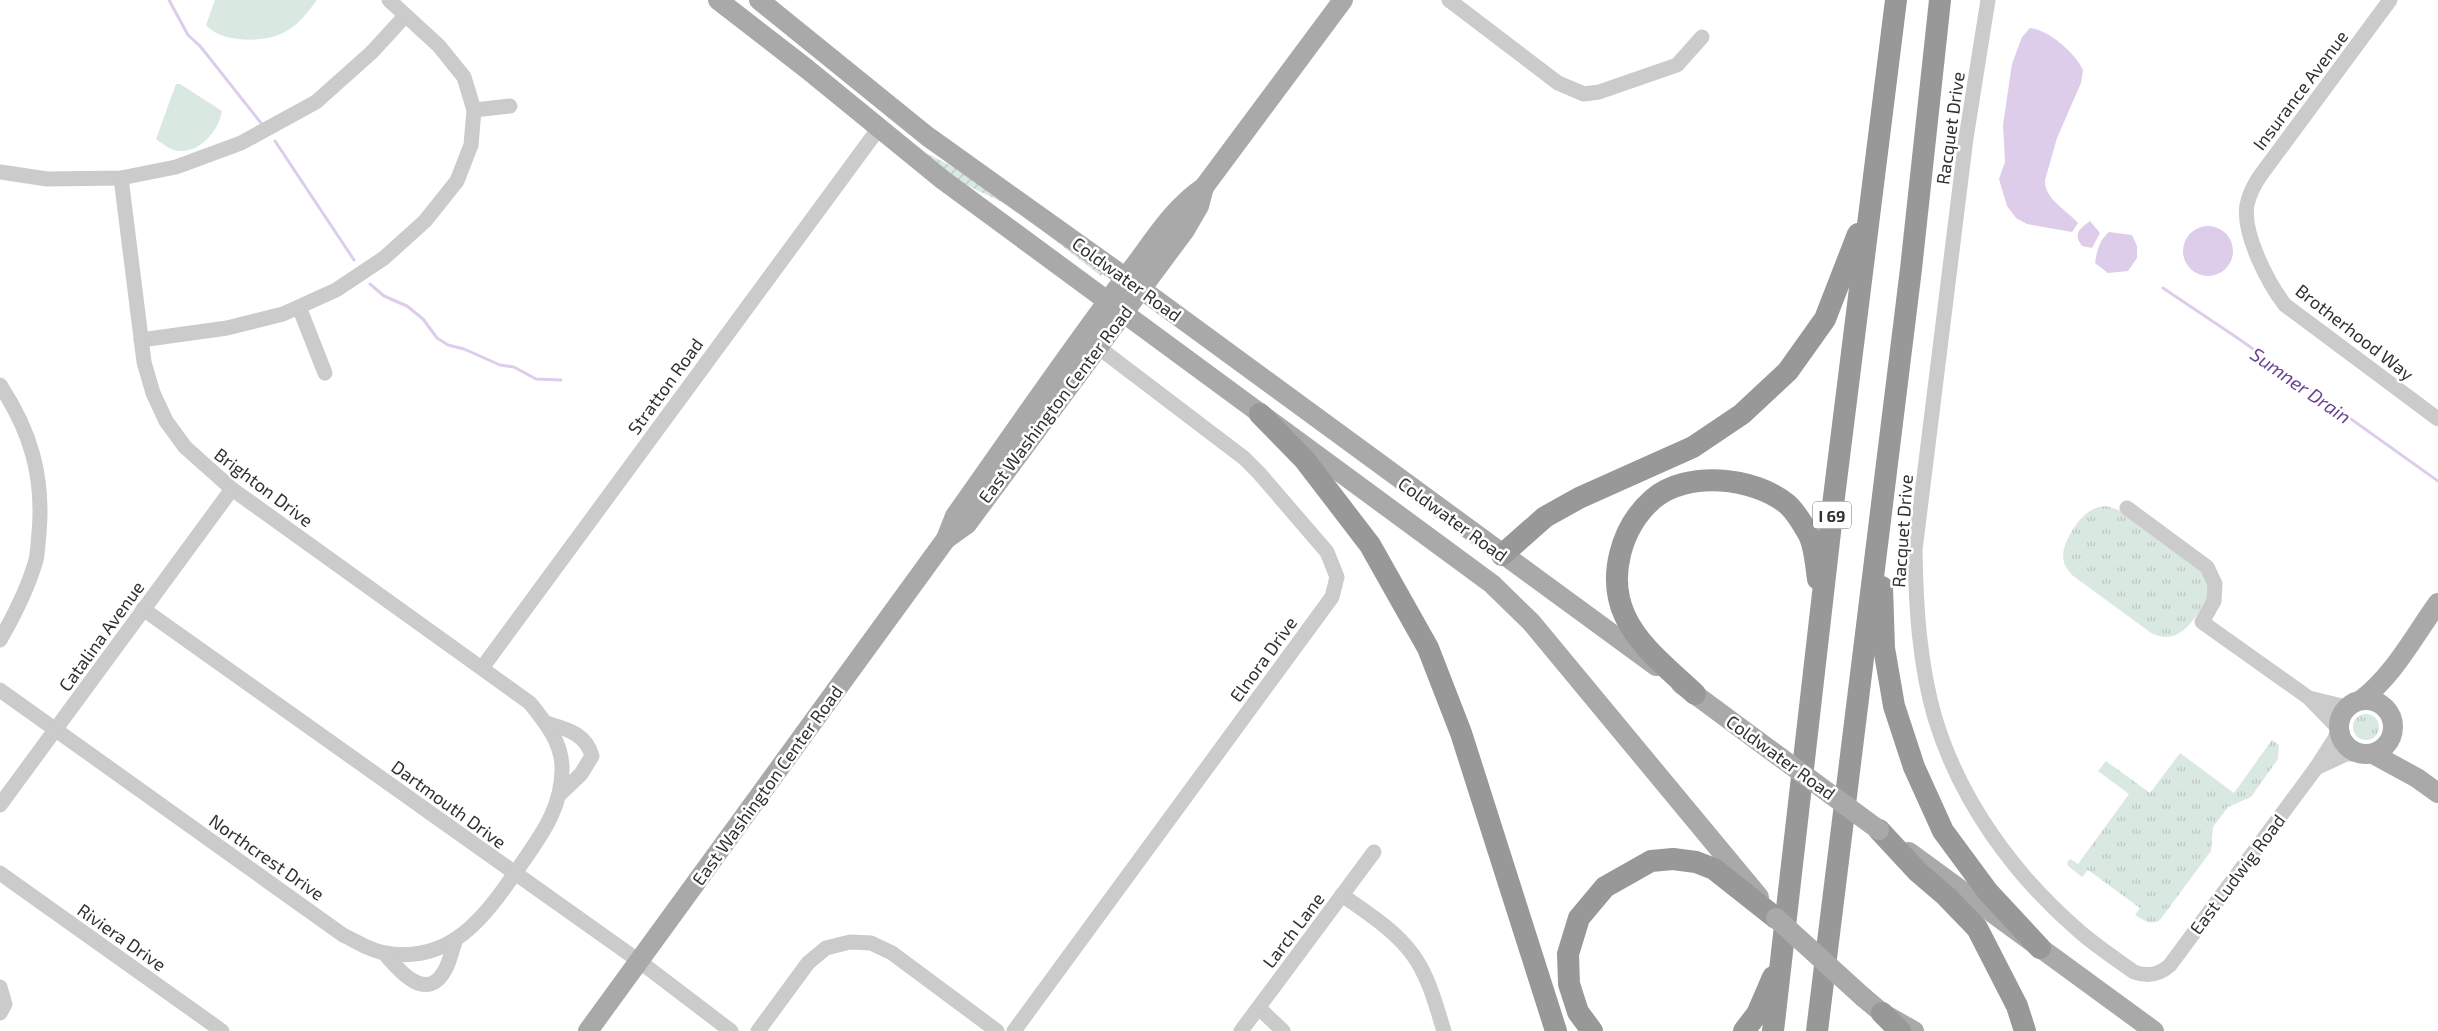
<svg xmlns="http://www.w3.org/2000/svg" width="2438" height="1031" font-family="'Exo 2',sans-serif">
<defs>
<pattern id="grass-tufts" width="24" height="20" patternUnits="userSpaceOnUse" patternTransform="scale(1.25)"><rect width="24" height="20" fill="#dae8e2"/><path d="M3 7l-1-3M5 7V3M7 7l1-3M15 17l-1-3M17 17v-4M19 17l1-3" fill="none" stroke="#bcc7c2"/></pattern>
<pattern id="garden-furrows" width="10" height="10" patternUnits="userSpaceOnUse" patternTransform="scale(1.25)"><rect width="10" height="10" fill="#dae8e2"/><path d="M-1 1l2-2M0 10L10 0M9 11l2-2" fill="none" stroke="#bcc7c2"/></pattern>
</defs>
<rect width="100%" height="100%" fill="#fff"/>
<g fill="url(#grass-tufts)">
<path d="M2106 506 2119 510 2202 572C2206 578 2209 583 2209 590 2208 600 2203 608 2197 615 2185 631 2173 644 2151 633L2072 575C2069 571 2065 567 2064 562 2059 548 2076 521 2087 513 2093 508 2099 507 2106 506Z"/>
<circle cx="2366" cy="727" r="13"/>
<path d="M2272 740 2279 745 2278 759 2251 797 2228 807 2213 827 2211 851 2160 920C2150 926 2144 920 2135 915L2140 908 2088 870 2082 877 2068 866 2067 863 2070 859 2078 864 2129 794 2098 771 2106 761 2150 793 2180 753 2234 793Z"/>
</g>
<polygon fill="url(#garden-furrows)" points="926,153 965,173 1104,272 1101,276 1010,206 960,182"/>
<g fill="#dae8e2">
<path d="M215 0H317C308 12 298 26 283 33 263 43 221 43 206 25Z"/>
<path d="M176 84H180L222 111C219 130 201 152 180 151 171 151 163 144 156 139Z"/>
</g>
<g fill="#ddcdeb">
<path d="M2030 28C2049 30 2076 54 2083 70L2081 83 2057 138 2045 180C2044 199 2067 210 2078 223L2072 232 2027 224 2016 218 2007 206 1999 179 2005 162 2003 125 2012 64 2022 37Z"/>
<path d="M2090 221 2100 233 2092 248 2082 246C2073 234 2079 229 2090 221Z"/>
<circle cx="2208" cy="251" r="25"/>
<path d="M2109 232 2132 235 2137 246V258L2128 271 2108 273 2095 263C2097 251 2099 240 2109 232Z"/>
</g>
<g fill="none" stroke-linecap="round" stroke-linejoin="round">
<g stroke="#ddcdeb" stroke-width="3">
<polyline points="169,0 188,35 200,46 261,123"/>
<polyline points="275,141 354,260"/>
<polyline points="370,284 384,296 407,306 423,319 437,338 448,345 464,349 500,365 514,367 536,379 561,380"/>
<polyline points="2163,288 2239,339 2438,481"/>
</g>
<g stroke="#cbcbcb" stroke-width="15">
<polyline points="1449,0 1558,83 1584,94 1599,92 1677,65 1702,37"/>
<path d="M1988 0 1966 138 1915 550C1916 606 1919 663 1935 718 1960 801 2014 875 2079 931 2096 946 2116 959 2134 972 2148 977 2159 975 2170 965L2316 768"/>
<path d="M2390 0 2260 176C2254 185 2249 194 2247 205 2242 233 2268 283 2285 305L2438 419"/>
<polyline points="474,110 510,106"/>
<polyline points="0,172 47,179 121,178 176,167 241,143 316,102 372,52 405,16"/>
<polyline points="299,307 325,373"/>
<polyline points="141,340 227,328 283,314 336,290 384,258 425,221 457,181 471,145 474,110 464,77 439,46 389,0"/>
<path d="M0 385C31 432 44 477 39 533 38 542 38 551 36 560 28 588 15 614 0 640"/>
<polyline points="2127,508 2207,567 2215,584 2214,601 2202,622 2309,698"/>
<polyline points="143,609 639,961 731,1031"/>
<polyline points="482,668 879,128"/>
<path d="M0 690 343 935C356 941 370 951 385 953 454 965 488 912 522 863 543 833 563 805 562 766 561 741 545 722 530 703L232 489 185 447 166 421 153 393 144 362 121 178"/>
<polyline points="2352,704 2342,706 2309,698 2339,729 2334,740 2316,768 2346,754 2359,754"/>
<path d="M546 723C566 729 586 733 592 756L581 774 559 795"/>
<polyline points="0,805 232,489"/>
<polyline points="0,873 222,1031"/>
<path d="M1342 895C1367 913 1395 930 1413 955 1429 977 1436 1006 1444 1031"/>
<path d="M384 953C399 971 428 1005 446 968 450 960 452 950 455 942"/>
<polyline points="0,987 5,1004 0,1013"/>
<polyline points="1259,1008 1283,1031"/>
<polyline points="758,1031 808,963 826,948 850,942 871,943 892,953 997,1031"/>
<polyline points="1014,1031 1332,597 1337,577 1327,552 1259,473 1244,458 1098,347"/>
<polyline points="1241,1031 1374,852"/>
</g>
<g stroke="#a9a9a9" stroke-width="20">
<polyline points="718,0 807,69 943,180 1492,584 1531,622 1759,897"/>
<polyline points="759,0 927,136 1126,278 1656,666"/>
<polyline points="946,539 967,524 1185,230 1199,206 1204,187"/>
<polyline points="1681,684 1758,741"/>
<circle cx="2366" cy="727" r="27"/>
<path d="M2361 700C2394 675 2414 636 2438 603"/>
<polyline points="2373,754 2417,778 2438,793"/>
<polyline points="1909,852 2154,1031"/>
<polyline points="1863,997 1882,1013 1914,1031"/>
<path d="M588 1031 946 539 955 516C1011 437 1066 356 1125 278 1150 247 1170 210 1204 187L1343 0"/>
</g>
<g stroke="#989898" stroke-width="22">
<polyline points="1260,414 1304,459 1370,545 1428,648 1461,733 1556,1031"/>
<polyline points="1502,555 1545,517 1579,498 1693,447 1742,414 1788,371 1825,319 1858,234"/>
<polyline points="1882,587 1884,648 1894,706 1914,767 1943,831 1988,892 2040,948"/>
<path d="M1695 694C1671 671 1639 647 1625 616 1607 577 1621 527 1653 499 1687 470 1754 477 1787 504 1795 511 1804 526 1809 535 1815 547 1816 566 1818 579"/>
<polyline points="1879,830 1918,872 1946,896 1977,928 2017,1006 2025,1031"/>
<polyline points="1882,1013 1900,1031"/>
<polyline points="1592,1031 1578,1012 1569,984 1568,954 1579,918 1605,887 1651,861 1673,859 1696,862 1714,869 1776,918"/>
<polyline points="1744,1031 1757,1014 1773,977"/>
<polyline points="1773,1031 1834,497 1896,0"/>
<polyline points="1817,1031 1911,269 1940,0"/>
</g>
<g stroke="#a9a9a9" stroke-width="20">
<polyline points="1758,741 1879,830"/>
<polyline points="1776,918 1863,997"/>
</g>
</g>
<g text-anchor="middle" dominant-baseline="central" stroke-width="5" stroke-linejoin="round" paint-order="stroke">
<rect fill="#fff" stroke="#6f6f6f" stroke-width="1" x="1813" y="501.5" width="38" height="27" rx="4"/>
<g font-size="16" font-weight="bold" fill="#313131">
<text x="1832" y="515">I 69</text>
</g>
<g font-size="18" fill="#313131" stroke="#fff">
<text transform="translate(2300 90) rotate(-53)">Insurance Avenue</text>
<text transform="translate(1950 128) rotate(-82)">Racquet Drive</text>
<text transform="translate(1127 279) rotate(36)">Coldwater Road</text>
<text transform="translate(2355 332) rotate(38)">Brotherhood Way</text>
<text transform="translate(665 386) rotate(-54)">Stratton Road</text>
<text transform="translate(1055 404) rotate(-53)">East Washington Center Road</text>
<text transform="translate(264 487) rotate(37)">Brighton Drive</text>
<text transform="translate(1453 519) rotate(36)">Coldwater Road</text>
<text transform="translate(1902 531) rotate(-86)">Racquet Drive</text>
<text transform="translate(101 636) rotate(-54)">Catalina Avenue</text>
<text transform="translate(1263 659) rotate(-54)">Elnora Drive</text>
<text transform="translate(1781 757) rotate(36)">Coldwater Road</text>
<text transform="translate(767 785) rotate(-54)">East Washington Center Road</text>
<text transform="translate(449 804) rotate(36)">Dartmouth Drive</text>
<text transform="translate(267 857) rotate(35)">Northcrest Drive</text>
<text transform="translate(2237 874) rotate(-53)">East Ludwig Road</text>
<text transform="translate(1293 930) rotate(-53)">Larch Lane</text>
<text transform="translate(122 937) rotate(35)">Riviera Drive</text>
</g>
<g font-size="19" font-style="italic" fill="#6c428f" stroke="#fff">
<text transform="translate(2301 385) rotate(35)">Sumner Drain</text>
</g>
</g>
</svg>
